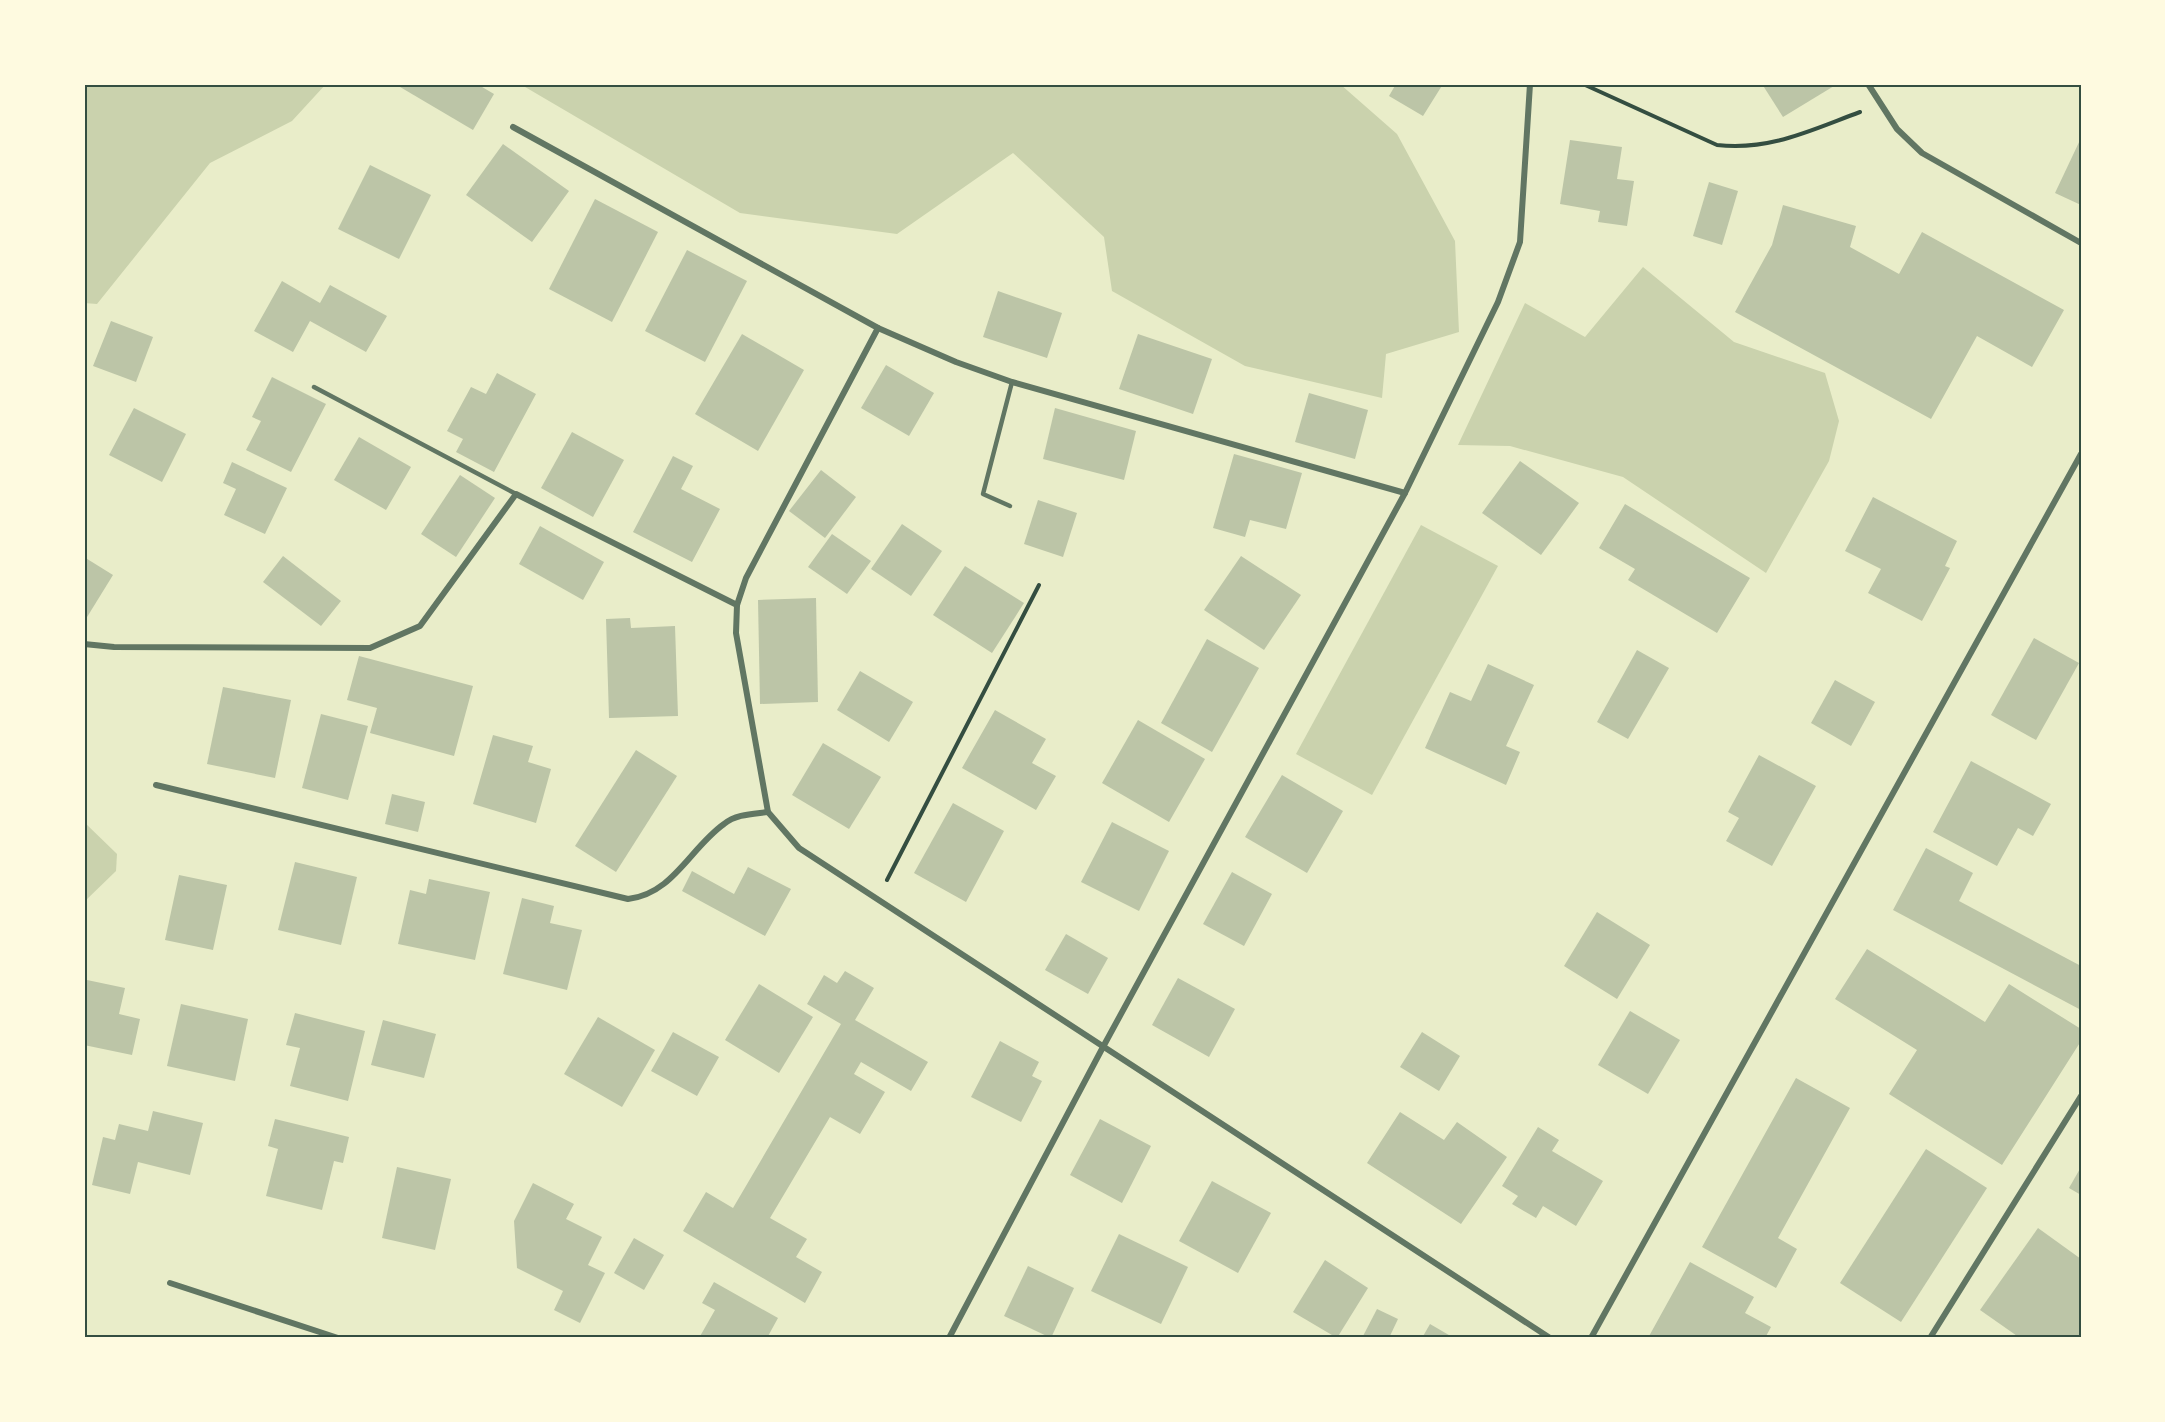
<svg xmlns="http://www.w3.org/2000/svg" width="2165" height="1422" font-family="Montserrat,sans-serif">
<rect width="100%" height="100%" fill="#e9edc9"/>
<g fill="#cad2ad">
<polygon points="84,84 326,84 292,121 210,163 97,304 84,303"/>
<polygon points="520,84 1340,84 1397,134 1455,241 1459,332 1386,354 1382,398 1245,366 1112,291 1104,237 1013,153 897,234 740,213"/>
<polygon points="1643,267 1734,342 1825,373 1839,421 1829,461 1766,573 1623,477 1510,446 1458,445 1525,303 1585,337"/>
<polygon points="1421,525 1498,566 1372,795 1296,754"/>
<polygon points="84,822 117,854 116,871 84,902"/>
</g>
<g fill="#bcc5a7">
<polygon points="395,84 477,84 494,94 473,130"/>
<polygon points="1396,84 1443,84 1423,116 1389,96"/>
<polygon points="1762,84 1833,84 1834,86 1783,117"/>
<polygon points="2081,138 2081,205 2055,193"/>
<polygon points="1570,140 1622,147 1617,179 1634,181 1627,226 1598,222 1600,211 1560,204"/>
<polygon points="503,144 569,191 532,242 466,195"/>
<polygon points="370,165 431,195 399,259 338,229"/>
<polygon points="1709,182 1738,191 1722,245 1693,236"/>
<polygon points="595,199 658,232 612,322 549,289"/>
<polygon points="1783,205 1856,226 1850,247 1899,274 1922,232 2064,310 2032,367 1977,336 1931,419 1735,312 1772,245"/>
<polygon points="687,250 747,281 705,362 645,331"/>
<polygon points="282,281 320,303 330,285 387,316 366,352 310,321 293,352 254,331"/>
<polygon points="998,291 1062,313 1047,358 983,337"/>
<polygon points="111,321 153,337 136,382 93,366"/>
<polygon points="742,334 804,370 758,451 695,414"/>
<polygon points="1138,334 1212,359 1193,414 1119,389"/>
<polygon points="886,365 934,393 909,436 861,408"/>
<polygon points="497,373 536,394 494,472 456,452 463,439 447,431 471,387 486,394"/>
<polygon points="272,377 326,404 291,472 246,450 261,421 252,417"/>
<polygon points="1309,393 1368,410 1355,459 1295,442"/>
<polygon points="134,408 186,434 162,482 109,455"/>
<polygon points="1055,408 1136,431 1124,480 1043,459"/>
<polygon points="572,432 624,460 593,517 541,488"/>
<polygon points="359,437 411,467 386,510 334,480"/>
<polygon points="1234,454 1302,473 1286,529 1250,520 1245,537 1213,528"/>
<polygon points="673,456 693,466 681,489 720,509 692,562 633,532"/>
<polygon points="1520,461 1579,503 1541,555 1482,513"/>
<polygon points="232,462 287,488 265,534 224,515 236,489 223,483"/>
<polygon points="821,470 856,497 825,538 789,511"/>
<polygon points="460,475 495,498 456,557 421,534"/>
<polygon points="1873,497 1957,541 1945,566 1950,568 1922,621 1868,593 1881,569 1845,551"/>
<polygon points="1038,500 1077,513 1063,557 1024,544"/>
<polygon points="1625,504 1750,578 1717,633 1628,580 1635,569 1599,548"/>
<polygon points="902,524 942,551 911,596 871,569"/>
<polygon points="540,526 604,562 583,600 519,564"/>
<polygon points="832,534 871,561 847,594 808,567"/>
<polygon points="283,556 341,601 321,626 263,582"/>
<polygon points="1241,556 1301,595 1264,650 1204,610"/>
<polygon points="84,557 113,575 84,622"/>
<polygon points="965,566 1024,603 992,653 933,615"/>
<polygon points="816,598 818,702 760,704 758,600"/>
<polygon points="630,618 631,628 675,626 678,716 609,718 606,619"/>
<polygon points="2034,638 2079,663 2036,740 1991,715"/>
<polygon points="1207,639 1259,668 1212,752 1161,723"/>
<polygon points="1637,650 1669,668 1628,739 1597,722"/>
<polygon points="359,656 473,686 454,756 370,733 377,708 347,700"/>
<polygon points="1488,664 1534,685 1506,746 1520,752 1506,785 1425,748 1450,692 1471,701"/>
<polygon points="860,671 913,702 889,742 837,710"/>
<polygon points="1835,680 1875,702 1851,746 1811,723"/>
<polygon points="223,687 291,700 275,778 207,764"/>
<polygon points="995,710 1046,739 1032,763 1056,776 1036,810 962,768"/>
<polygon points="321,714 368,726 348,800 302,788"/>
<polygon points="1138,720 1205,759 1169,822 1102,783"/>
<polygon points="493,735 533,746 528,762 551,769 536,823 473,804"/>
<polygon points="823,743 881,777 849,829 792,795"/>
<polygon points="636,750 677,776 616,872 575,846"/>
<polygon points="1759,755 1816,786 1772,866 1726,841 1739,818 1728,812"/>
<polygon points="1971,761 2051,804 2033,836 2018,828 1997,866 1933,832"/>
<polygon points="1282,775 1343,811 1307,873 1245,837"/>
<polygon points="392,794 425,802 418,832 385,824"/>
<polygon points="953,803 1004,831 966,902 914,873"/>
<polygon points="1112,822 1169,851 1139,911 1081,882"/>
<polygon points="1926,848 1973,873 1959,901 2081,966 2081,1010 1893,910"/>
<polygon points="295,862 357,877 341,945 278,930"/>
<polygon points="748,867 791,889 765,936 682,891 692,871 734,894"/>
<polygon points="1232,872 1272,894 1244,946 1203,924"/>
<polygon points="179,875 227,885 213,950 165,940"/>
<polygon points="429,879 490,892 475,960 398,944 410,890 426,894"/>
<polygon points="522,898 554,906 550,923 582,930 567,990 503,974"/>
<polygon points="1597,912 1650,945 1617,999 1564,966"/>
<polygon points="1066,934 1108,958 1088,994 1045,970"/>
<polygon points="1867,949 1985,1022 2009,984 2081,1029 2081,1041 2002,1165 1889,1094 1917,1050 1835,999"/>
<polygon points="845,971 874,988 855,1020 928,1062 911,1091 861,1062 854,1074 885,1092 860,1134 830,1117 770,1218 807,1239 796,1257 822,1272 805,1303 683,1231 706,1192 733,1208 841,1024 807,1004 824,975 837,983"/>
<polygon points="1178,978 1235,1009 1209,1057 1152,1025"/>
<polygon points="87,980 125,988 119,1014 140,1019 132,1055 84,1045"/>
<polygon points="759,984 813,1017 779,1073 725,1040"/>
<polygon points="181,1004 248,1019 235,1081 167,1066"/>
<polygon points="1630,1011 1680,1040 1648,1094 1598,1065"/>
<polygon points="295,1013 365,1031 348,1101 290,1086 300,1048 286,1045"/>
<polygon points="598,1017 655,1050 622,1107 564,1074"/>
<polygon points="383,1020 436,1034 424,1078 371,1065"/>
<polygon points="673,1032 719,1057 697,1096 651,1071"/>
<polygon points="1422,1032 1460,1056 1439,1091 1400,1067"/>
<polygon points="1000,1041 1039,1062 1032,1076 1042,1081 1021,1122 971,1097"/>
<polygon points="1796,1078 1850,1108 1778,1238 1797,1249 1776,1288 1702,1247"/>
<polygon points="153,1111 203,1123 190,1175 138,1162 130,1194 92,1185 103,1137 115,1140 119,1124 148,1131"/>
<polygon points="1400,1112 1444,1140 1457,1122 1507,1157 1461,1224 1367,1163"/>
<polygon points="275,1119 349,1137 343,1163 334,1161 322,1210 266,1196 278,1149 268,1146"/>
<polygon points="1100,1119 1151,1146 1122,1203 1070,1175"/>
<polygon points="1538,1127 1559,1140 1552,1151 1603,1181 1576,1226 1543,1206 1536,1218 1512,1204 1518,1196 1502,1186"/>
<polygon points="1926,1149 1987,1188 1901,1322 1840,1283"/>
<polygon points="397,1167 451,1179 435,1250 382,1238"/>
<polygon points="2081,1167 2081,1195 2069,1188"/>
<polygon points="1212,1181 1271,1213 1238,1273 1179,1241"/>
<polygon points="533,1183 574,1204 566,1219 602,1237 588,1265 605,1273 580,1323 554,1310 563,1291 517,1268 514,1221"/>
<polygon points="2038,1228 2081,1259 2081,1338 2020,1338 1980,1310"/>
<polygon points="1119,1234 1188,1267 1161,1324 1091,1291"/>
<polygon points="634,1238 664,1255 644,1290 614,1273"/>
<polygon points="1325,1260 1368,1288 1337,1338 1293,1312"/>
<polygon points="1690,1262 1754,1297 1745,1313 1771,1327 1765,1338 1648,1338"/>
<polygon points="1028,1266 1074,1288 1051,1338 1004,1316"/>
<polygon points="714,1282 778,1318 767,1338 699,1338 715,1310 702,1303"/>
<polygon points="1377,1309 1398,1319 1389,1338 1362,1338"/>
<polygon points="1430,1324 1454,1338 1422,1338"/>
</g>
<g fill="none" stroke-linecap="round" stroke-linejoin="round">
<g stroke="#344e41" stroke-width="4">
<path d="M1583 84 1717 145C1770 151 1811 130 1860 112"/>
<polyline points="887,880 1039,585"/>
</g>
<g stroke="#617663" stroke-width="4.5">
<polyline points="314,387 516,494"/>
<polyline points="1010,506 983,494 1012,382"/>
</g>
<g stroke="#617663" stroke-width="6">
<polyline points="1868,84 1897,129 1922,153 2081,243"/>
<polyline points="513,127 878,328 956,362 1012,382 1405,493"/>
<polyline points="878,328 746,578 737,605 736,633 768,812 799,848 1550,1338"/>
<polyline points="84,644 114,647 370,648 420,626 516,494 737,605"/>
<path d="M156 785 628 899C673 894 690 848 724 824 736 814 753 814 768 812"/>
<polyline points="170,1283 338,1338"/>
<polyline points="949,1338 1103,1047 1405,493 1498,302 1520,242 1530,84"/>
<polyline points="1591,1338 2081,454"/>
<polyline points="1930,1338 2081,1096"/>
</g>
</g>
<rect width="2165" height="1422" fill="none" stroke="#fefae0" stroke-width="171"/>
<rect x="86" y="86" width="1994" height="1250" fill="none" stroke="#344e41" stroke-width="2"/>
</svg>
